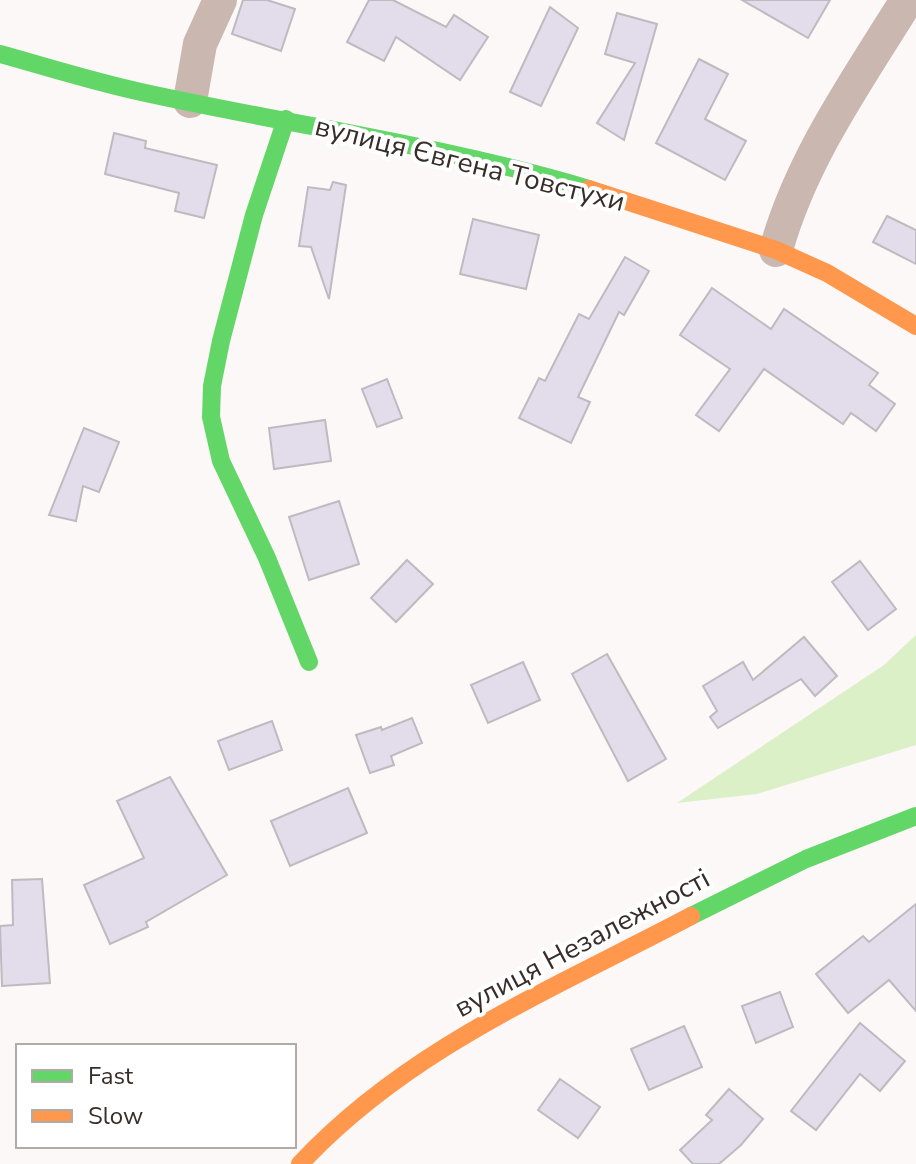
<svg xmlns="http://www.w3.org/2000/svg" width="916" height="1164" font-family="'Nunito Sans',sans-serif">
<rect width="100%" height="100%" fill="#fbf8f7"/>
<polygon fill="#dcf0c7" points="916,635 916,745 757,794 677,803 884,665"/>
<g fill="#e2dceb" stroke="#bdbbbf" stroke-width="2">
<polygon points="243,0 267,0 295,9 281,51 232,34"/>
<polygon points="369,0 393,0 446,27 454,15 488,37 460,80 396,37 384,61 347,42"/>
<polygon points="742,0 830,0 808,38"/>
<polygon points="550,7 578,28 541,106 510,92"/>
<polygon points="617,13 657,24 624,140 597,123 635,63 605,54"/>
<polygon points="699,59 728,74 705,119 746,141 725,180 656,143"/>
<polygon points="114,133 146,141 145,148 217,165 204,218 175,211 179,193 105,174"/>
<polygon points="333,182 346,185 329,299 311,247 299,246 308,187 330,190"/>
<polygon points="887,216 916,230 916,264 873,242"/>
<polygon points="473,219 539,235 526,289 460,274"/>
<polygon points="625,257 649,271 624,315 619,312 578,397 590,402 571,443 519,418 539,378 545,381 579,314 589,319"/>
<polygon points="712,288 771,329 784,309 878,373 869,385 895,404 876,431 851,413 843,424 764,369 719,431 696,415 730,369 680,335"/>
<polygon points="387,379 402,418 377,427 362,389"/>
<polygon points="325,420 331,461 274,469 269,428"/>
<polygon points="84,428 119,442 99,492 83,486 76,521 49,515"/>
<polygon points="339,501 359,564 309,580 289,517"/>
<polygon points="407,560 433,584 396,622 371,598"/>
<polygon points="860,561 896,609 868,630 832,582"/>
<polygon points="804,637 837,676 815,696 801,679 718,728 710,717 717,711 703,686 743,662 753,680"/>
<polygon points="607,654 666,759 628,781 572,674"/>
<polygon points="523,662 540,700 488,723 471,685"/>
<polygon points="412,718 422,743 391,756 394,765 370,773 356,735 381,727 382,730"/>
<polygon points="272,721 282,750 229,770 218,741"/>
<polygon points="170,777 227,875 146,922 148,927 110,944 84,885 144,858 117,801"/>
<polygon points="348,788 367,833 290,866 271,821"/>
<polygon points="42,879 50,983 2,986 0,926 13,925 12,880"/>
<polygon points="916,904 916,1011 889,980 848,1013 816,974 863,936 869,942"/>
<polygon points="780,992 793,1027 756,1043 742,1006"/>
<polygon points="860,1023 905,1061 880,1091 860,1074 816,1130 791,1111"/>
<polygon points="684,1026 702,1067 649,1090 631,1049"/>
<polygon points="560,1079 600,1107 578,1138 538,1110"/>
<polygon points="729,1089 763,1119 741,1145 719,1164 693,1164 680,1150 712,1120 706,1115"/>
</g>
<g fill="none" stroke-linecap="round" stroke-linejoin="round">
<g stroke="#c9b7b0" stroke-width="34">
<polyline points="190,101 200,44 220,0"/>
<path d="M776 250C801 159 858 79 907 0"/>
</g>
<g stroke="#63d668" stroke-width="18">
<path d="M0 54C47 67 94 82 141 92 290 125 442 145 589 189"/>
<polyline points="286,119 254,215 221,341 212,386 211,417 221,461 267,558 309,662"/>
<polyline points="691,916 806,859 916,816"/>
</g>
<g stroke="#ff974d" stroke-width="18">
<polyline points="589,189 776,250 827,273 916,326"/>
<path d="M300 1164C408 1048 553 989 691 916"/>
</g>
</g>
<g text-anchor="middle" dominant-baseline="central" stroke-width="8" stroke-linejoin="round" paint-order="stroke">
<g font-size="28" fill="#382e29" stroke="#fff">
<text transform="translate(470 164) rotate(14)">вулиця Євгена Товстухи</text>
<text transform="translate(582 943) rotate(-28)">вулиця Незалежності</text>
</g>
</g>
<rect x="16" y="1044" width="280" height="104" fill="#ffffff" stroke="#afaba9" stroke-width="2"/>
<rect x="32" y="1070" width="40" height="12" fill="#63d668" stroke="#afaba9" stroke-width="2"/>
<text x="88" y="1084" font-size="24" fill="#382e29">Fast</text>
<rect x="32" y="1110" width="40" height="12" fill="#ff974d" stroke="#afaba9" stroke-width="2"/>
<text x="88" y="1124" font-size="24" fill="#382e29">Slow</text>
</svg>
